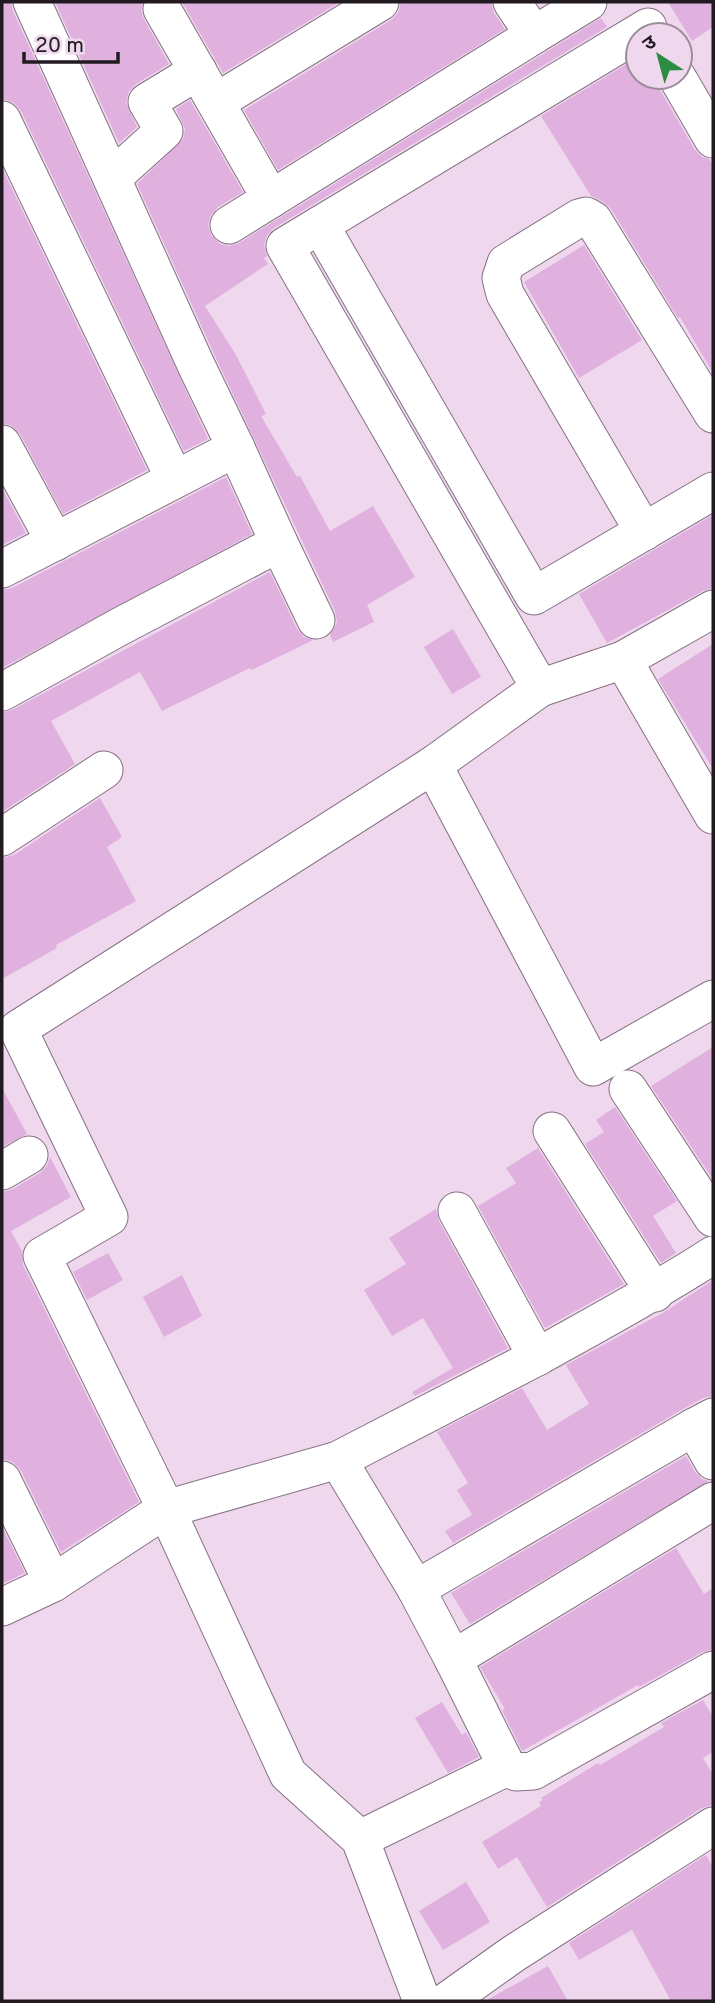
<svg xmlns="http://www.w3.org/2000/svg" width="715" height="2003" font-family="Overpass,'Noto Sans Devanagari',sans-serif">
<rect width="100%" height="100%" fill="#efd8ee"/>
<g fill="#e0b0de">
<polygon points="2,2 11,2 13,11 208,439 184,451 21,111 13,102 2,99"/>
<polygon points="55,2 143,2 141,10 144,19 169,64 136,84 129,91 126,103 137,127 119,143"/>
<polygon points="182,2 340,2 223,73"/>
<polygon points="401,2 491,2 494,13 505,29 278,170 244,110 391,20 398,13"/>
<polygon points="668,2 713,2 713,27 692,41"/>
<polygon points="601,18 607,27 274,228 267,235 264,245 267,256 264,258 268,264 205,306 236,355 266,414 261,416 297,477 300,476 330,531 373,506 415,577 367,605 374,622 333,642 330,635 337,622 335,611 215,356 137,184 183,139 185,129 176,109 190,100 243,192 218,207 211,215 208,225 211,235 220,244 229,246 239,243"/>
<polygon points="630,62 638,77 656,77 659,88 695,150 702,157 709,159 713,165 713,373 680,317 678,318 611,209 603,202 591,196 541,116"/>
<polygon points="2,168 147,470 63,514 20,434 12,426 2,423"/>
<polygon points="584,245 642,340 579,378 524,282"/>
<polygon points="226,477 252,534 2,668 2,590 12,588"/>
<polygon points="2,488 26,533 2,545"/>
<polygon points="713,515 713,588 703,591 607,643 579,594"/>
<polygon points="270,572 297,629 304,637 313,640 252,670 250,668 162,711 140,672 51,721 75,764 2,812 2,713 12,710"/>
<polygon points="453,629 481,677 452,694 424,647"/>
<polygon points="713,644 713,769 658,679"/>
<polygon points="100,798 122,837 107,847 136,901 56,945 57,948 2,979 2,858 14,855"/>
<polygon points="713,1047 713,1178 712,1178 651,1086"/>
<polygon points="2,1088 27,1134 2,1147"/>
<polygon points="615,1107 677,1201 653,1216 676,1253 661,1263 585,1144 604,1132 596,1120"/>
<polygon points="538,1148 624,1284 545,1328 478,1206 516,1183 506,1168"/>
<polygon points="50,1157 71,1197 11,1231 22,1251 23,1265 139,1502 61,1552 21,1471 13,1462 2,1459 2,1192 13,1189 40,1173 47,1166"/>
<polygon points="436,1209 439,1221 508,1348 415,1396 412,1392 453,1368 423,1318 392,1336 364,1290 406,1264 389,1238"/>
<polygon points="108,1253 123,1280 87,1300 73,1272"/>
<polygon points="182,1275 202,1316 164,1337 143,1297"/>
<polygon points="713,1280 713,1396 703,1398 683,1409 453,1543 445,1531 472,1515 457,1490 468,1483 437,1432 522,1388 547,1430 589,1404 566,1365 666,1311"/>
<polygon points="686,1456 695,1472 702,1479 709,1481 470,1624 451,1593"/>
<polygon points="2,1527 25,1573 2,1584"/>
<polygon points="676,1548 704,1594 713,1588 713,1649 703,1652 639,1687 638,1685 522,1751 502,1710 505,1709 480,1667"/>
<polygon points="703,1700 713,1717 713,1752 703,1758 713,1775 713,1805 702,1808 547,1907 517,1857 498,1869 482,1842 541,1806 539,1802 543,1800 541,1798 598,1763 600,1765 664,1727 661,1723"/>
<polygon points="442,1702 462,1735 466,1732 479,1757 448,1773 415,1718"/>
<polygon points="706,1855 713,1868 713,2001 671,2001 632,1930 579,1960 569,1943"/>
<polygon points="466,1882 490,1922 443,1950 419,1911"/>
<polygon points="548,1966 568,2001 485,2001"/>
</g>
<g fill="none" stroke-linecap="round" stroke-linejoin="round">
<g stroke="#857184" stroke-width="39">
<g id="minor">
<polyline points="162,9 271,199"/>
<polyline points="648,27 285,246 540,688 433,765 593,1067 713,999"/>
<polyline points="534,35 588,2"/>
<polyline points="677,77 713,139"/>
<polyline points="216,102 380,2"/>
<polyline points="2,120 174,478"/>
<polyline points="112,178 164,131 147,102 198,71"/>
<polyline points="229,225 534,35 512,2"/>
<polyline points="320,225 534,596 713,491"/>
<polyline points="2,444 55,542"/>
<polyline points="644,532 505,294 501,278 506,263 579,218 586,216 593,220 713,414"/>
<polyline points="279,543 316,620"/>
<polyline points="2,569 236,448 196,365 32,2"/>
<polyline points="713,609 623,660 713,815"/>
<polyline points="540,688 623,660"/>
<polyline points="2,692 119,627 279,543 236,448"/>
<polyline points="2,837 104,770"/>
<polyline points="628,1089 713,1218"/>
<polyline points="552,1131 655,1293"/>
<polyline points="2,1171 29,1155"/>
<path d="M537 1357C596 1324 656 1292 713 1255"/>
<polyline points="713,1417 694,1427 713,1461"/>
<polyline points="338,1460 416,1589 453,1659 507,1767 516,1772 533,1771 713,1670"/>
<polyline points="2,1480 53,1583"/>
<polyline points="416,1589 694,1427"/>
<polyline points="2,1607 53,1583 166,1509 42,1256 109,1217 18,1029 433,765"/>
<polyline points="453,1659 713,1501"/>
<polyline points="360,1839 507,1767"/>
<polyline points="422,2001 360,1839 288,1774 166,1509 338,1460 537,1357 457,1211"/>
<polyline points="447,2001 513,1954 713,1826"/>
</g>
</g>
<use href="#minor" stroke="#fff" stroke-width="37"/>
</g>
<rect width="715" height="2003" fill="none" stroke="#211a21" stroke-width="7"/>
<g transform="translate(659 56) rotate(324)"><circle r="33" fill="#efd8ee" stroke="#9d8c9c" stroke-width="2"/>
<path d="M0-5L12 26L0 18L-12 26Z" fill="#2c8d41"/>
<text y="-10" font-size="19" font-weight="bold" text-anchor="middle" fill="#211a21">उ</text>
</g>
<path d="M24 52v10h94v-10" fill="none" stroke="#211a21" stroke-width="3.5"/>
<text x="35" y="52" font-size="21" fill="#211a21" stroke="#efd8ee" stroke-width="5" paint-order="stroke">20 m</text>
</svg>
